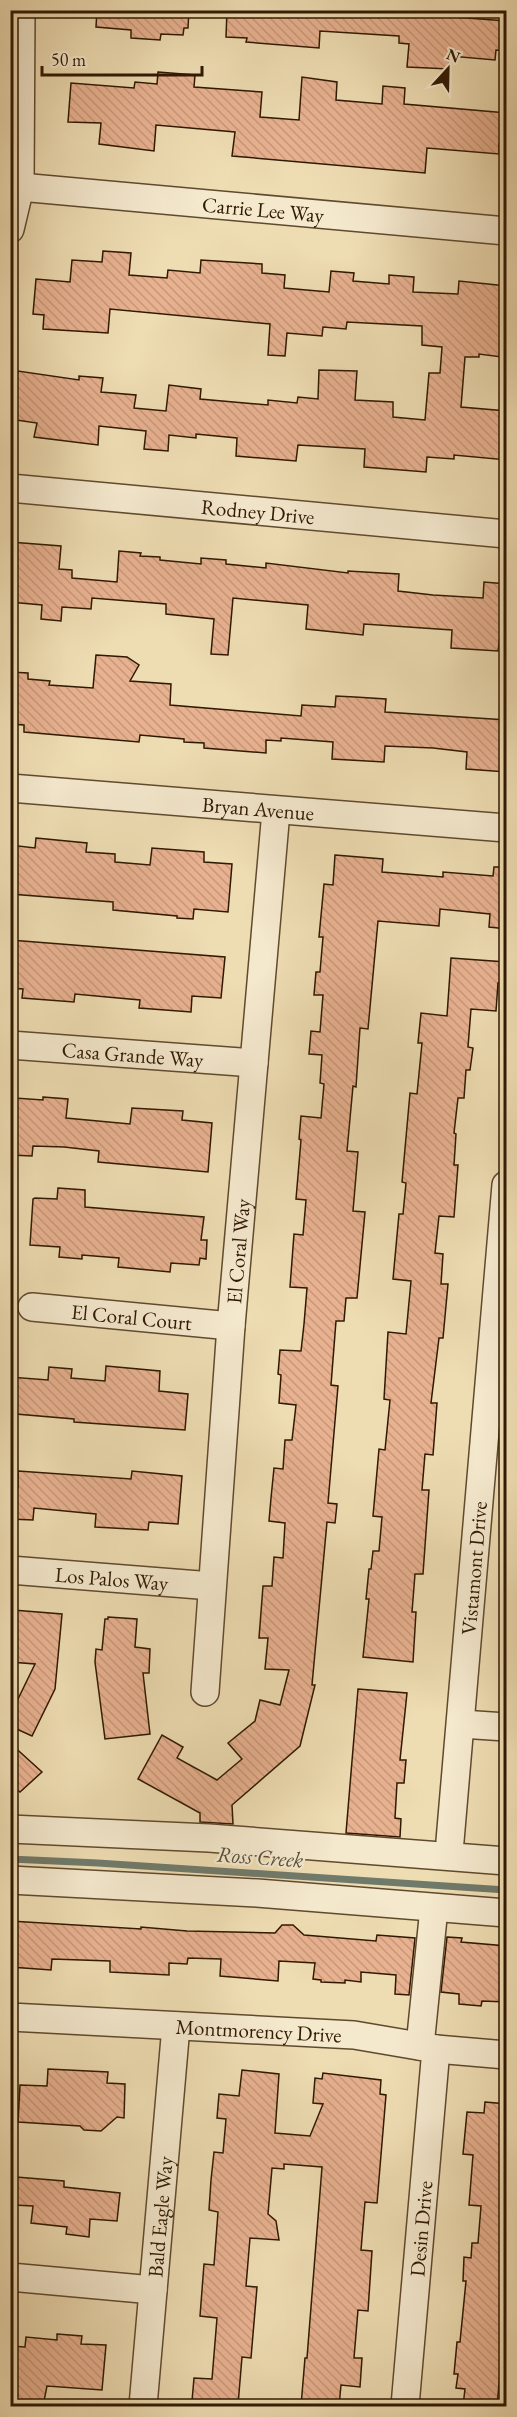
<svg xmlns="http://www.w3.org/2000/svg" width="517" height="2417" font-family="'EB Garamond',serif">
<defs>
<pattern id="building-back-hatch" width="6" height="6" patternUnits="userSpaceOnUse" patternTransform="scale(1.5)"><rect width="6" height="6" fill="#e8b190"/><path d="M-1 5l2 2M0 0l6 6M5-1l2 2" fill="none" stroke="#c7987b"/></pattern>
</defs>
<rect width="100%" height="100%" fill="#eedcb2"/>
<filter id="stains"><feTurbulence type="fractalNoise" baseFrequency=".00333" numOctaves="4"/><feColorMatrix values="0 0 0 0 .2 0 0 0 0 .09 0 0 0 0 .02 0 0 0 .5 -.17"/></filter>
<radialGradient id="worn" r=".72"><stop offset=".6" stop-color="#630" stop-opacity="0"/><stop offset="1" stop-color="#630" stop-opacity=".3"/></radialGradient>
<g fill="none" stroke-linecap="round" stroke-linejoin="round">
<polyline stroke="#707a6b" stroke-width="7" points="10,1859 98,1863 506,1890"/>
</g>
<g fill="url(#building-back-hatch)" stroke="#301902" stroke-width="1.5">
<polygon points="97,10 189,10 188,28 184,28 183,35 161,34 160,40 131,38 131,30 96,27"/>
<polygon points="227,10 454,11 454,17 507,21 507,51 496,50 495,60 450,56 449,69 407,67 409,44 399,43 399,36 320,31 319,48 246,42 247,38 226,37"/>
<polygon points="158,72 195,75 194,87 262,92 260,117 299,120 302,77 337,82 336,100 382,104 383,86 405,88 404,104 507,113 507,144 499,144 499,154 427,148 425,173 232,156 235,132 156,125 154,151 99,144 101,123 68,122 71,83 134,88 135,82 157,84"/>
<polygon points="103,251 131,253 129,275 167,278 168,270 200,273 201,260 262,264 262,273 285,275 284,288 329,292 331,271 354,273 353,281 389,284 389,275 414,277 413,292 458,294 459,281 507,286 507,331 504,355 502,357 479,354 479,357 465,357 461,407 507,411 507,460 454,455 454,459 427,457 426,472 364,467 365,449 298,445 296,461 236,456 237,438 196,434 196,438 169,435 168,451 144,449 146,431 99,426 98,445 34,437 37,423 10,419 18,371 79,380 79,376 103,378 101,392 136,395 134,408 166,411 169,385 201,389 200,399 268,405 268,400 297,403 298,397 318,399 319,370 357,371 355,400 393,402 393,417 425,420 429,373 440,373 442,347 422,345 422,326 347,322 346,329 323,327 322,336 287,333 285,356 268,355 270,324 110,309 108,333 43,329 44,315 33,314 36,279 70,282 72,260 102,262"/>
<polygon points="10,542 61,546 59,569 72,570 72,578 117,582 119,551 141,553 140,556 160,557 160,560 201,564 201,558 226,560 226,564 266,568 266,563 348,573 348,571 399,574 398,591 433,595 483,598 484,582 507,584 498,651 451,648 452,630 364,624 363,635 306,629 308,605 233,598 228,655 211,654 214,619 166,614 166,604 92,598 91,609 62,607 61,621 41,619 42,605 10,602"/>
<polygon points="96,655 127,657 139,665 130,681 171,684 170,705 301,716 302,705 335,707 336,696 355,697 386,699 385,712 507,720 507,772 466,769 467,752 433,748 385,746 384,762 332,759 333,742 281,738 281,741 266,740 266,753 204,748 204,743 184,742 184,739 140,735 139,742 24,732 24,725 10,724 10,672 28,673 28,679 50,681 49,685 93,688"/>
<polygon points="36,838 87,843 86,852 115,854 115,862 150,865 152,848 204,852 204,862 232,864 228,912 194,909 193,919 177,918 177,916 113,910 113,902 10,894 10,845 35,848"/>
<polygon points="335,855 383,859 382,872 443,877 443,872 493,876 494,867 507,867 507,929 489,927 490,914 440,909 439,926 378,921 368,1029 360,1028 356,1087 353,1086 347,1151 358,1152 353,1211 365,1212 357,1298 346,1298 344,1321 336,1321 331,1385 338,1386 328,1503 337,1504 335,1523 327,1522 312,1685 315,1685 300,1746 232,1805 233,1824 200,1822 200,1813 138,1779 162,1735 183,1747 177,1758 217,1780 242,1759 228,1743 255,1721 260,1700 280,1705 289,1670 265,1669 268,1638 259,1638 263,1586 272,1586 274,1557 283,1558 285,1523 269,1521 271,1498 274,1468 283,1469 285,1440 292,1440 296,1405 279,1403 281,1375 278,1374 280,1350 301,1351 304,1324 307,1288 290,1287 294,1234 303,1235 306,1200 296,1199 301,1140 299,1139 301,1116 321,1118 324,1084 320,1083 322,1055 309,1054 311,1031 320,1032 323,995 314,995 316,972 320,972 323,937 319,937 324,884 333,885"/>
<polygon points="10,940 225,957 221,998 192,996 191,1012 139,1008 140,1000 107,997 75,994 74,1002 22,998 23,989 10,988"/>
<polygon points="451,958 506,962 505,984 498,983 496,1011 471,1009 468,1047 473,1048 470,1070 466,1070 464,1098 458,1098 454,1133 456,1134 454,1165 458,1165 454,1217 439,1216 435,1253 443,1254 441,1284 448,1284 443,1338 439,1338 431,1403 437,1403 433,1455 425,1454 422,1490 429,1490 423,1574 415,1574 412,1612 416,1612 413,1662 363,1657 369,1599 366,1599 369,1569 371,1569 373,1551 379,1551 382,1517 373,1516 379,1449 385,1450 390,1400 384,1399 388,1332 406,1334 411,1281 393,1279 399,1214 403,1214 406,1183 402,1182 410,1093 417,1094 422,1043 418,1043 421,1013 447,1016"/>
<polygon points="43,1097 68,1099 66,1118 130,1124 132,1108 183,1111 182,1120 212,1123 208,1172 98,1162 99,1151 64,1147 33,1146 32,1156 10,1155 10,1114 13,1114 15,1098 43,1100"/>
<polygon points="58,1188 85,1190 85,1207 204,1217 201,1240 207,1240 206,1259 200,1258 199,1265 171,1263 170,1272 118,1267 119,1258 82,1255 82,1259 59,1257 60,1247 30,1245 33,1199 35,1198 57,1199"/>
<polygon points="106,1366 160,1371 159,1391 188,1394 185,1430 74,1422 74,1419 16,1414 17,1408 10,1407 10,1377 48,1380 49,1367 72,1369 71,1378 105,1381"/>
<polygon points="18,1471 131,1479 132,1471 182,1476 178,1524 149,1522 148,1530 95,1527 96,1514 34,1508 33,1520 10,1519 12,1488 18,1488"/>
<polygon points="13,1610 62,1614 55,1689 32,1736 10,1726 10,1698 17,1701 35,1664 10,1662"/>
<polygon points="108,1617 137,1619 135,1647 150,1649 149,1673 143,1673 150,1734 105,1739 95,1662 96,1649 102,1650 105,1619 108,1619"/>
<polygon points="358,1689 407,1693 400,1760 406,1760 404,1783 397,1783 395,1818 401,1819 400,1837 346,1833"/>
<polygon points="10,1743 42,1772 20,1792 10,1784"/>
<polygon points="10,1921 141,1929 141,1927 187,1931 275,1933 282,1925 293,1925 304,1935 376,1941 377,1935 415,1938 409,1995 395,1994 396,1975 361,1972 361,1982 345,1980 345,1983 321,1982 321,1980 313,1979 315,1963 279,1961 278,1981 220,1976 221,1959 188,1958 187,1964 169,1963 169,1975 110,1972 110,1961 52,1959 51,1970 10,1967"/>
<polygon points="447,1937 462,1938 461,1942 507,1946 507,2002 482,2001 481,2006 459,2004 459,1994 441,1992"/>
<polygon points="48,2069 108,2072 107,2083 125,2084 124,2118 117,2117 101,2131 84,2130 80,2126 18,2122 20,2085 47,2086"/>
<polygon points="242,2070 279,2074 275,2133 310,2136 323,2104 313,2103 315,2078 322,2079 323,2073 381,2080 380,2094 386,2095 377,2203 365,2202 361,2250 372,2251 368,2311 358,2310 354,2358 362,2358 360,2387 341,2385 339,2406 301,2406 305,2358 307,2358 322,2167 284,2164 284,2169 272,2168 268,2214 276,2221 279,2240 250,2238 246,2286 257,2287 251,2358 242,2357 238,2405 192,2401 194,2378 212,2379 217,2318 200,2316 204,2264 214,2265 218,2212 209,2210 211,2180 214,2152 223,2153 226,2119 217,2118 219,2094 239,2096"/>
<polygon points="485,2102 507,2104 507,2340 503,2340 497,2406 463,2406 465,2389 456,2388 458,2374 454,2374 457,2342 460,2342 466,2281 463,2281 464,2257 471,2258 472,2243 478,2243 481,2206 469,2205 473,2155 463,2154 467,2112 484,2113"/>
<polygon points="16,2177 64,2181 64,2187 120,2193 117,2221 90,2219 89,2237 66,2234 67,2227 31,2223 33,2206 14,2205"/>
<polygon points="57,2334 82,2336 81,2344 106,2345 102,2390 47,2386 43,2406 10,2403 10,2346 25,2347 26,2337 57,2340"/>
</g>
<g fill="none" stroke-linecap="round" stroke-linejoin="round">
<g stroke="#604a2e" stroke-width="30">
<g id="minor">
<path id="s1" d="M20 187 506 231"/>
<polyline points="10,229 20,187 21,10"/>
<path id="s2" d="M10 488 506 534"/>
<path id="s3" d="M10 788 506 828"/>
<path id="s4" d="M10 1045 254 1063"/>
<path id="s5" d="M32 1307 231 1326"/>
<path id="s6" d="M10 1570 212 1586"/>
<path id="s7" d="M205 1692 231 1326 276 811"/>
<polyline points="461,1724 506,1727"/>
<polyline points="10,1829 209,1838 506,1861"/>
<path id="s8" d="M450 1841 506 1185"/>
<polyline points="10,1880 257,1893 506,1913"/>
<path id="s9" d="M10 2017 354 2035 436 2049 506 2055"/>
<polyline points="420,2046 434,1908"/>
<polyline points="10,2277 153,2290"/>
<path id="s10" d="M143 2406 176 2026"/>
<path id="s11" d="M405 2406 436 2049"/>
</g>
</g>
<use href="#minor" stroke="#f4e8cd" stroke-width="27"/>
</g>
<g text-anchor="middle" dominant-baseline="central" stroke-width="4.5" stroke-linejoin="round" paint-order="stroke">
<g font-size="21" fill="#301902" stroke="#f4e8cd">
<text stroke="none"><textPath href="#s1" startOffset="244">Carrie Lee Way</textPath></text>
<text stroke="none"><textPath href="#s2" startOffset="249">Rodney Drive</textPath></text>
<text stroke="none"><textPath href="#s3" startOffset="249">Bryan Avenue</textPath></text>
<text stroke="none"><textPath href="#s4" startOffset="123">Casa Grande Way</textPath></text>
<text stroke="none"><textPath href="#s7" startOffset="442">El Coral Way</textPath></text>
<text stroke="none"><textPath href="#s5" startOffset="100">El Coral Court</textPath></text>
<text stroke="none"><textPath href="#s8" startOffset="274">Vistamont Drive</textPath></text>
<text stroke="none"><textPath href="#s6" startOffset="102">Los Palos Way</textPath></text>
<text stroke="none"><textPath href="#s9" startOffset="249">Montmorency Drive</textPath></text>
<text stroke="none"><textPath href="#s10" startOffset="190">Bald Eagle Way</textPath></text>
<text stroke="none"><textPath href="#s11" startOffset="178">Desin Drive</textPath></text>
</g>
<g font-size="22" font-style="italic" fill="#55513f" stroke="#f4e8cd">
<text transform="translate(260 1857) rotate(4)">Ross Creek</text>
</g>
</g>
<rect width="517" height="2417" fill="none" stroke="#eedcb2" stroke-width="36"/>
<rect x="12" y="12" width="493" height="2393" fill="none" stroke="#301902" stroke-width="3"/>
<rect x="18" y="18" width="481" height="2381" fill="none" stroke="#301902" stroke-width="1.5"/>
<g transform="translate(448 69) rotate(22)" stroke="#f4e8cd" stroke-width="4.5" paint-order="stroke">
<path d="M0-4.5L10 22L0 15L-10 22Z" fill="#301902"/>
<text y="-9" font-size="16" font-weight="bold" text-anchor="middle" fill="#301902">N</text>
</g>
<path d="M42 66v9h160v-9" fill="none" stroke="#301902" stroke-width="3"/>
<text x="51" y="66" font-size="18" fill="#301902" stroke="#f4e8cd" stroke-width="4.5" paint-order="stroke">50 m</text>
<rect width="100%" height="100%" filter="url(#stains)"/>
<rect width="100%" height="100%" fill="url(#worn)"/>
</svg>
